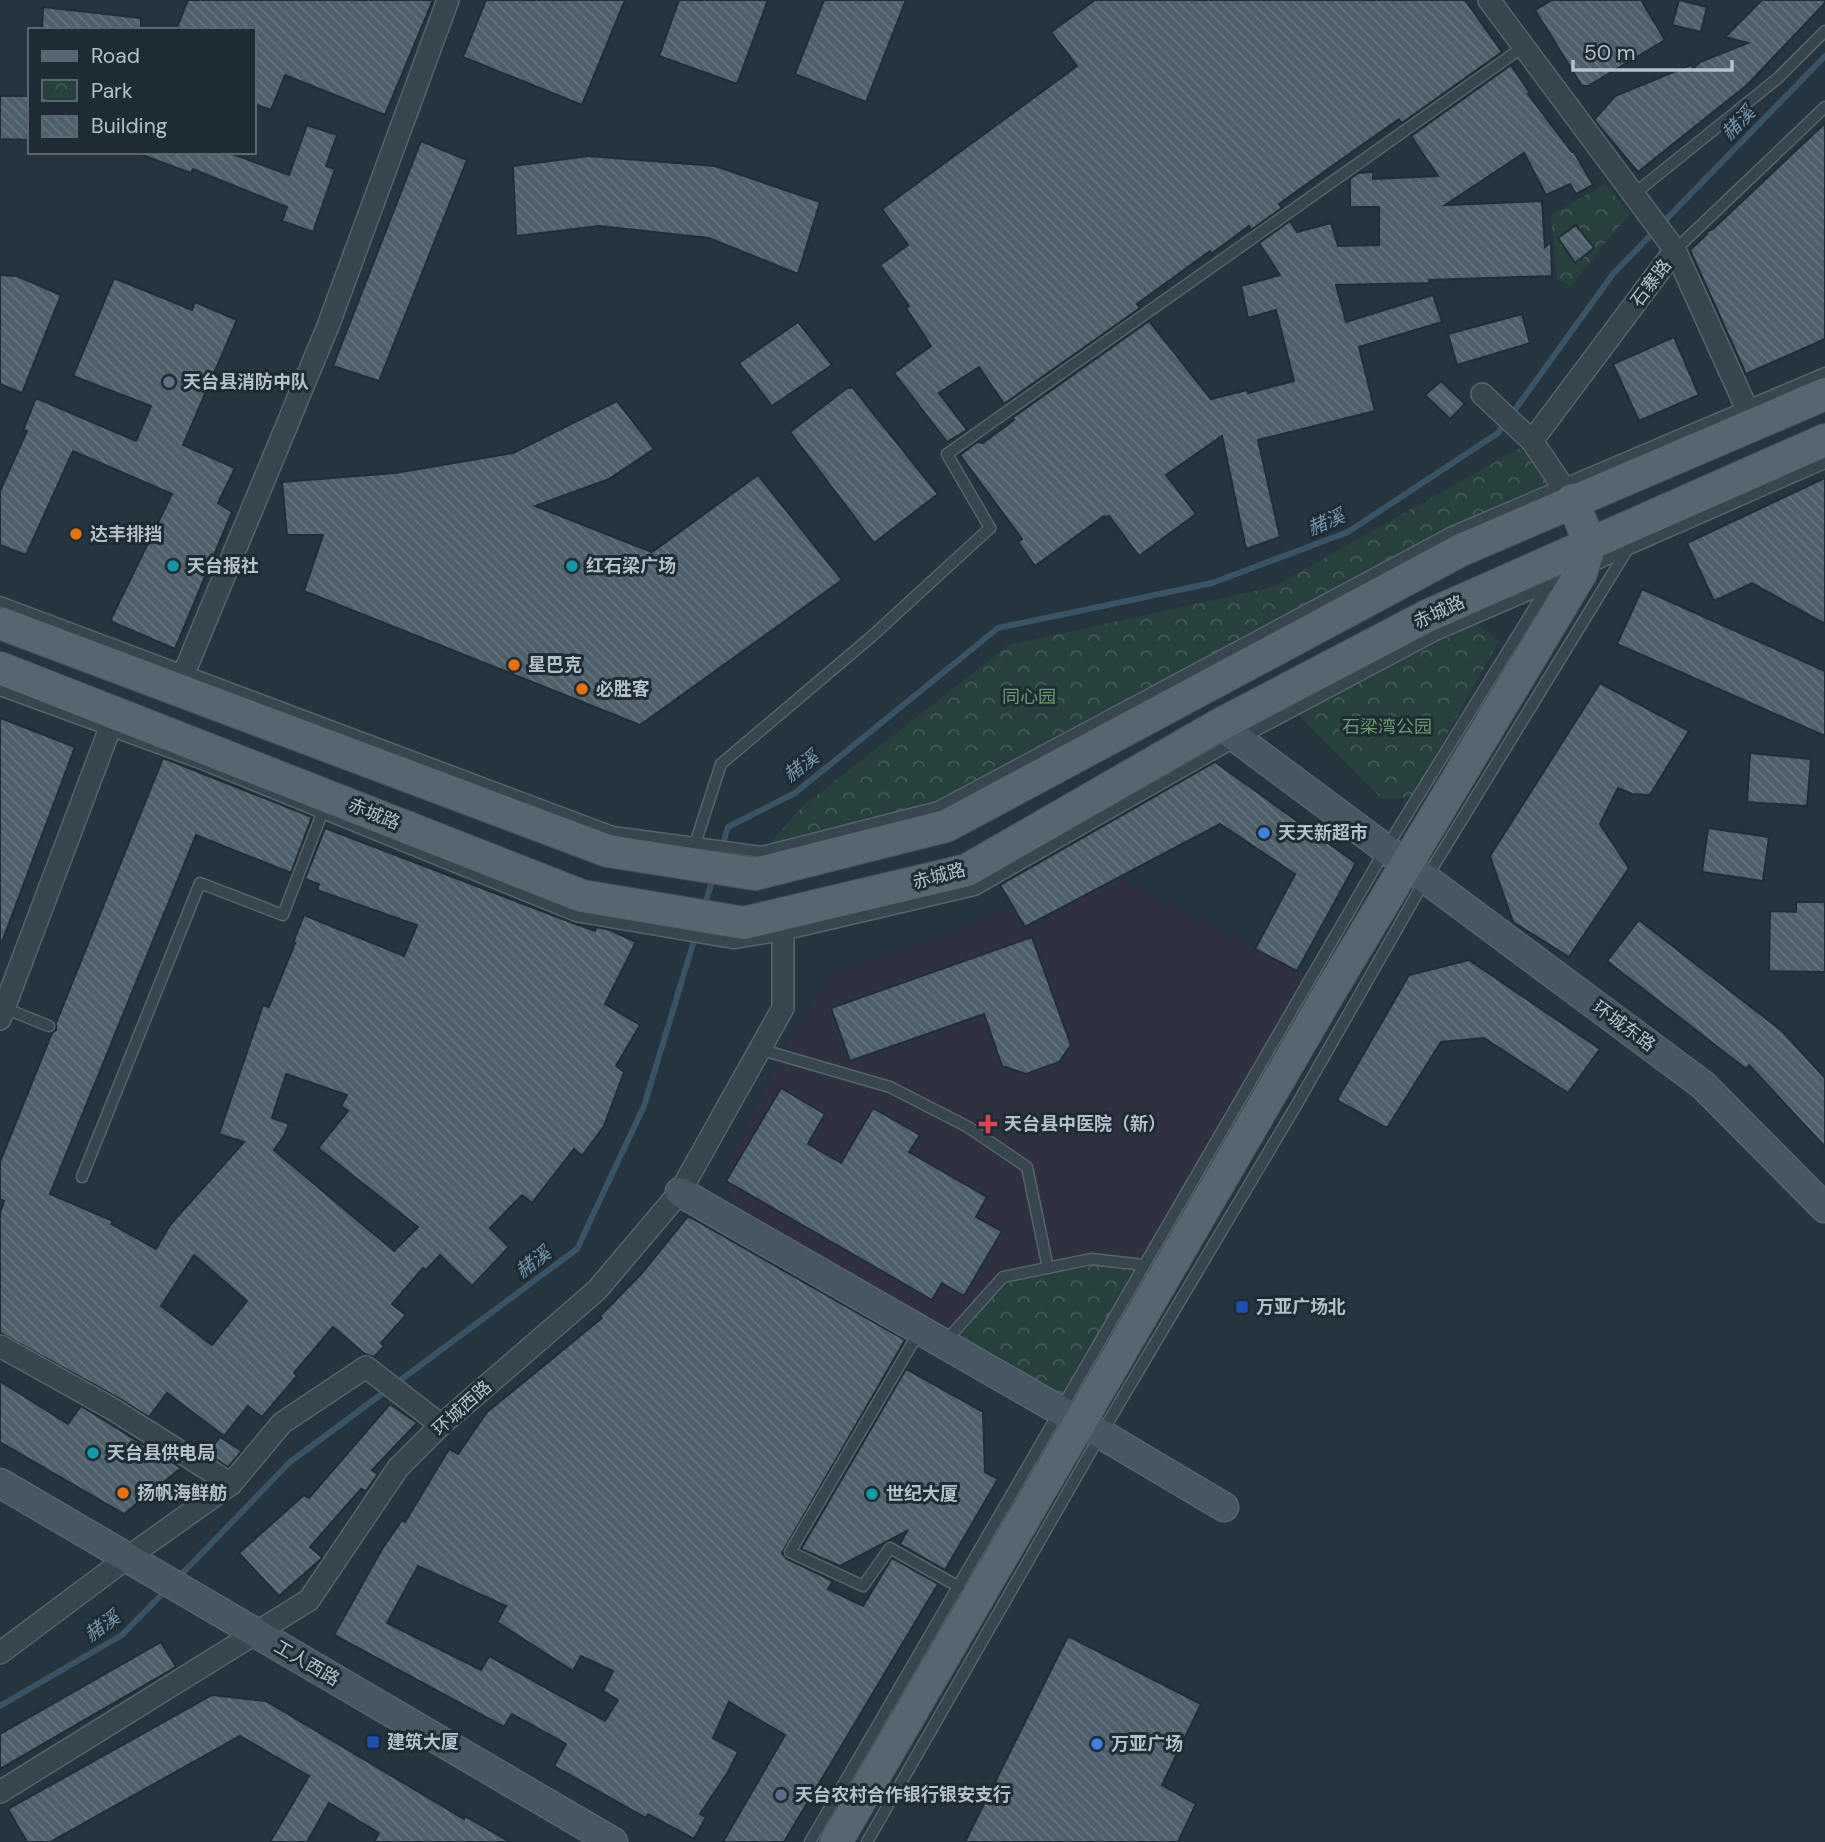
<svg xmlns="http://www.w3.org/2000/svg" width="1825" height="1842" font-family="'DM Sans','Noto Sans SC',sans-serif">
<defs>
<pattern id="park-crowns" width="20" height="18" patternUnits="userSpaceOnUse" patternTransform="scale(1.75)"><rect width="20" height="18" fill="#26403e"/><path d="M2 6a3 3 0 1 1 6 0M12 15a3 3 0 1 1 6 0" fill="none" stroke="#435a59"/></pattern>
<pattern id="building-back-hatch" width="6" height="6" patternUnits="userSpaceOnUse" patternTransform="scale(1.75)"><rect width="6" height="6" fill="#4d5f6a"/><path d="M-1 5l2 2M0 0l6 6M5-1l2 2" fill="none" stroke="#64747e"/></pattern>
</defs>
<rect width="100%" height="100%" fill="#24353f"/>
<polygon fill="#303140" points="1117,877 1312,978 1144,1265 943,1343 735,1219 727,1168 788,1043 829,975 1015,908 1024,931"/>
<g fill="url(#park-crowns)">
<polygon points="1605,184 1630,214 1602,246 1571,286 1557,279 1551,215"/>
<polygon points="1532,441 1561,485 938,807 762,852 803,806 1009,645 1273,587"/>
<polygon points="1477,624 1499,641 1412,797 1382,799 1294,711"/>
<polygon points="1091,1259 1144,1265 1061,1411 943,1343 1003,1277"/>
</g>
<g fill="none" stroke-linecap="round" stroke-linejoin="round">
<g stroke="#385466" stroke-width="6">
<polyline points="718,860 728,827 795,793 998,628 1212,583 1348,532 1498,433 1613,274 1825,56"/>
<polyline points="704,907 713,878"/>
<polyline points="177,1579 290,1462 577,1249 644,1106 696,934"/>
<polyline points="0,1706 122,1635 167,1589"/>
</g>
</g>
<g fill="url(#building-back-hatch)" stroke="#1f2d36" stroke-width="2" fill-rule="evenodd">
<polygon points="188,0 433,0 385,115 285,75 271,110 254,104 254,30 176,30"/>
<polygon points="486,0 625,0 582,105 463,57"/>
<polygon points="679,0 768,0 737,84 659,56"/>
<polygon points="824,0 906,0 866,102 795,74"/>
<polygon points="1095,0 1465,0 1502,52 1402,123 1399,119 1349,154 1279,204 1282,208 1251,230 1249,226 1211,254 1210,251 1137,304 1140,308 1004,404 979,367 939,393 967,430 947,442 894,373 931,346 906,308 909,306 880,265 908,245 882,209 1077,66 1051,32"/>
<polygon points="1552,0 1641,0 1665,40 1588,86 1582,86 1535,10"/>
<polygon points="1679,0 1707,7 1701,32 1672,25"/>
<polygon points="1762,0 1825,0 1825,3 1747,85 1638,172 1594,120 1615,96 1693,64 1692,70 1700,62 1748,43 1725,37"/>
<polygon points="43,7 141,18 141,30 42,30"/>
<polygon points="1511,65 1530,93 1528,94 1572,152 1574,152 1593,185 1576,194 1570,184 1546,195 1524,153 1445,205 1542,201 1545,247 1551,242 1552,276 1429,280 1430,283 1336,285 1346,322 1433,295 1442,322 1359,347 1375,411 1258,440 1280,537 1246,549 1222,436 1166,475 1196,514 1139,556 1109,516 1105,518 1104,516 1035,566 1018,542 1022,539 960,455 977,442 983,443 1014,420 1012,418 1149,321 1211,399 1247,390 1248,393 1294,381 1276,310 1248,318 1241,286 1280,275 1259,243 1290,221 1297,232 1331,223 1338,246 1379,245 1379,207 1350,207 1350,179 1358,173 1373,172 1373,179 1438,176 1411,136"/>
<polygon points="0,96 30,96 30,140 0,139"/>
<polygon points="1825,123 1825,339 1746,374 1690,250 1707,234 1706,232 1713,229"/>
<polygon points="307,125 337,135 326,166 335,169 313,232 282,221 287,207 193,169 191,173 139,154 227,152 289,175"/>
<polygon points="421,141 467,160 379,381 333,366"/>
<polygon points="588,156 715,166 820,202 798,274 709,238 599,226 516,236 513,166"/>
<polygon points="1576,225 1594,248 1575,263 1558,238"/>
<polygon points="0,275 17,276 61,295 22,393 0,384"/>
<polygon points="114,278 192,310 195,302 237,320 183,445 235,468 218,503 232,512 175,649 110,621 172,494 73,451 26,555 0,545 0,491 27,431 23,430 36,398 136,441 151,406 73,376"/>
<polygon points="1522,314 1530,343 1457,365 1448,334"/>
<polygon points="798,322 832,365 772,406 739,363"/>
<polygon points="1674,337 1699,395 1639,421 1613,364"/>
<polygon points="1441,381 1465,404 1450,419 1425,395"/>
<polygon points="847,388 853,388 938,494 874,543 790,432"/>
<polygon points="617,401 654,449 609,479 535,506 652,552 758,475 842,580 640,725 304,591 323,535 287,535 282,482 395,473 513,453"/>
<polygon points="1825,478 1825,624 1752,583 1714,601 1687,543"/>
<polygon points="1642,589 1825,671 1825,736 1617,644"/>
<polygon points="1600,683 1689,731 1650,795 1632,794 1618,788 1600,824 1629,868 1569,957 1513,922 1490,856"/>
<polygon points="0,718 75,747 2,942 0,941"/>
<polygon points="1750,753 1811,759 1807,806 1747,802"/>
<path d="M163 758 312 817 291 873 196 835 50 1194 113 1221 111 1224 156 1249 170 1225 244 1142 219 1134 263 1005 269 1007 295 943H293L304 915 404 956 417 925 317 890 319 884 305 879 325 828 573 923 595 931 596 927 610 930 636 942 605 1004 640 1025 616 1066 624 1072 604 1126 582 1156 574 1149 532 1203 522 1195 490 1228 509 1247 472 1286 440 1255 426 1270 423 1268 392 1304 406 1315 381 1343 384 1346 374 1357 365 1354 333 1327 294 1373 297 1376 262 1417 248 1406 224 1436 167 1393 149 1417 117 1397 0 1333V1213L4 1201 0 1199V1162L52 1033 56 1030V1023ZM286 1074 347 1095 341 1106 348 1111 318 1148 418 1227 394 1251 274 1150 284 1136 289 1124 272 1118ZM194 1255 247 1301 212 1345 161 1306Z"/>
<polygon points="1215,762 1356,863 1297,971 1255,949 1295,874 1220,824 1025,927 1000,885"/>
<polygon points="1708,828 1769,837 1763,881 1702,872"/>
<polygon points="1796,902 1825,902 1825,972 1769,971 1770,911 1796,912"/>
<polygon points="1639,920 1782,1031 1825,1078 1825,1147 1749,1065 1746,1069 1607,961"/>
<polygon points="1032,937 1071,1045 1059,1062 1026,1074 1002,1066 984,1014 850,1061 831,1008"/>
<polygon points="1469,960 1600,1049 1568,1093 1484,1038 1441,1042 1387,1128 1337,1100 1409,975"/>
<polygon points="781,1088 825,1114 808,1144 841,1163 873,1108 920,1135 909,1152 987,1197 976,1217 1002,1231 964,1296 942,1283 932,1300 726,1181"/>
<path d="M688 1216 905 1340 782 1553 787 1559 833 1581 828 1589 863 1606 892 1558 938 1584 784 1842H723L785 1735 729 1702 713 1738 738 1752 728 1772 700 1814 706 1817 694 1839 648 1814 646 1818 554 1766 566 1744 512 1714 504 1727 334 1635 382 1549 402 1520 405 1522 449 1449 458 1454 487 1412 602 1318 600 1316 642 1273ZM418 1566 506 1606 497 1622 573 1671 581 1656 613 1671 603 1691 618 1700 605 1721 489 1656 481 1670 387 1623Z"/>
<polygon points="906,1369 983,1412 985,1472 998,1479 945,1570 900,1544 907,1531 840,1566 801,1549"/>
<polygon points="0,1381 68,1424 81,1406 181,1468 124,1514 0,1442"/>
<polygon points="390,1404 417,1423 372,1470 378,1474 366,1491 361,1489 310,1547 322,1557 321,1559 279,1596 239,1553 304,1495 309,1498"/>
<polygon points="220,1437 242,1451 228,1467 207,1453"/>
<polygon points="1068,1636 1201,1704 1162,1785 1196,1804 1178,1842 965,1842"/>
<polygon points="161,1642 176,1667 0,1769 0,1734"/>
<polygon points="212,1695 266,1701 464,1819 465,1816 510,1842 374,1842 379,1833 329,1803 307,1842 270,1842 309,1776 240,1736 50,1842 27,1842 8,1809"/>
</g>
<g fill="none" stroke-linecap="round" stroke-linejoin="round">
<g stroke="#56646d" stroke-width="13">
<g id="lane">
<polyline points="1634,194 1778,78 1825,31"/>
<polyline points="1675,250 1825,107"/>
<polyline points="1587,569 1627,550 1825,463"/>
<polyline points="0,602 613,832 762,852 938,807 1452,532 1825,373"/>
<polyline points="0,690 202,764 576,916 734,943 783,935 975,890 1238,740 1436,635 1570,577"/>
<polyline points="695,844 721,764 871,637 990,528 947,454 1523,47"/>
<polyline points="4,1008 49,1026"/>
<polyline points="759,1049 890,1087 968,1127 1027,1167 1048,1268"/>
<polyline points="82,1177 200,883 283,915 324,808"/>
<polyline points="919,1332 790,1552 863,1586 890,1548 959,1587"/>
<polyline points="944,1343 1003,1277 1091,1259 1144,1265"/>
<polyline points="810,1842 1385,850 1548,586"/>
<polyline points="867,1842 1101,1434 1297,1104 1425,880 1627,550"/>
</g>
</g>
<g stroke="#56646d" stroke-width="24">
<g id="street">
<polyline points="1489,0 1675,250 1746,407"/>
<polyline points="1482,394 1532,441"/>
<polyline points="1572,500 1532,441 1675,250"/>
<polyline points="177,690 328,326 448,0"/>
<polyline points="0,1019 116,712"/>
<polyline points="0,1346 111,1408 231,1484"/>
<polyline points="0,1653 127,1558 231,1484 282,1423 366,1367 441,1425"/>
<polyline points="0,1792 309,1600 398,1468 441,1425 597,1290 680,1192 783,1008 783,915"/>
</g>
</g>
<g stroke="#56646d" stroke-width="31">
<g id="secondary">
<polyline points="1219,725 1703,1085 1825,1208"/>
<polyline points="680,1192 1101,1434 1224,1507"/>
<polyline points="0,1483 613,1842"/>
</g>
</g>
<g stroke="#45525b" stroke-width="34">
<g id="primary">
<polyline points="0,623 608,851 755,874 946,826 1461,550 1825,394"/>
<polyline points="0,668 582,896 744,923 967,870 1219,725 1427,616 1825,440"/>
<polyline points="836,1842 1331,990 1581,573 1590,544 1572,500"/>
</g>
</g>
<use href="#lane" stroke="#38464f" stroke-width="10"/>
<use href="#street" stroke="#38464f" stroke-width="21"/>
<use href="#secondary" stroke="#465662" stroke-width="28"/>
<use href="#primary" stroke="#56656f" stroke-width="32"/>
</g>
<g fill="#5c6f8a" stroke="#1d2b34" stroke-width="2.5">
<circle cx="169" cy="382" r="7"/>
<circle cx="781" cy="1795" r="7"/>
</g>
<g fill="#e8710a" stroke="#1d2b34" stroke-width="2.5">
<circle cx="76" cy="534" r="7"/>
<circle cx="514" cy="665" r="7"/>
<circle cx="582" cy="689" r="7"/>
<circle cx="123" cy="1493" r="7"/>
</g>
<g fill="#0f9aa8" stroke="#1d2b34" stroke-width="2.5">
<circle cx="173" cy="566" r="7"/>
<circle cx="572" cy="566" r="7"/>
<circle cx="93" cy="1453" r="7"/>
<circle cx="872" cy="1494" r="7"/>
</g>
<g fill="#3f7fe0" stroke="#1d2b34" stroke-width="2.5">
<circle cx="1264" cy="833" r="7"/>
<circle cx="1097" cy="1744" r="7"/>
</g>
<path fill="#e0444e" stroke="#1d2b34" stroke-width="2.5" d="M984.5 1113.5h7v7h7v7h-7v7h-7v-7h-7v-7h7z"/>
<g fill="#1a4fb4" stroke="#1d2b34" stroke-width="2.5">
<rect x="1235" y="1300" width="14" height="14" rx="3.5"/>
<rect x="366" y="1735" width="14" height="14" rx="3.5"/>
</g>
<g text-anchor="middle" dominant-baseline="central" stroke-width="6" stroke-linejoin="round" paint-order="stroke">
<g font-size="18" fill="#b5c1ca" stroke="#1d2b34">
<text transform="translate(1651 283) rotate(-53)">石寨路</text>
<text transform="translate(1439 612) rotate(-25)">赤城路</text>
<text transform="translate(374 814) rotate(22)">赤城路</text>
<text transform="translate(939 876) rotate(-15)">赤城路</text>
<text transform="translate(1624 1026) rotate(36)">环城东路</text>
<text transform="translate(462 1408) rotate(-42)">环城西路</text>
<text transform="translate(307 1663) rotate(30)">工人西路</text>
</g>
<g font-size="18" font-weight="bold" fill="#b5c1ca" stroke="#1d2b34" text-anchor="start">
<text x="183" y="382">天台县消防中队</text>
<text x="90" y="534">达丰排挡</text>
<text x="187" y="566">天台报社</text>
<text x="586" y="566">红石梁广场</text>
<text x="528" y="665">星巴克</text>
<text x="596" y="689">必胜客</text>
<text x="1278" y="833">天天新超市</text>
<text x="1004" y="1124">天台县中医院（新）</text>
<text x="1256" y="1307">万亚广场北</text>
<text x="107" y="1453">天台县供电局</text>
<text x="137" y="1493">扬帆海鲜舫</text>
<text x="886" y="1494">世纪大厦</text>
<text x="387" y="1742">建筑大厦</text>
<text x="1111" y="1744">万亚广场</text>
<text x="795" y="1795">天台农村合作银行银安支行</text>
</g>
<g font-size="18" fill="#6b9b6d" stroke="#1d2b34">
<text x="1029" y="697">同心园</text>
<text x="1387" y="727">石梁湾公园</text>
</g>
<g font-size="19" font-style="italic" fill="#7497ad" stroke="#1d2b34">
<text transform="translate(1738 123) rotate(-46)">赭溪</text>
<text transform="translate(1326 522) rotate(-23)">赭溪</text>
<text transform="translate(801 766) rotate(-37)">赭溪</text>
<text transform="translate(533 1262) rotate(-37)">赭溪</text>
<text transform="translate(102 1626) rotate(-35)">赭溪</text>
</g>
</g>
<rect x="28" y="28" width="228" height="126" fill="#1d2b34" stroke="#5a6770" stroke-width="2"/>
<rect x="42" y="51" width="35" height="10" fill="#56656f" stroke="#5a6770" stroke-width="2"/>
<text x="91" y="63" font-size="21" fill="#b5c1ca">Road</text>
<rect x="42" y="80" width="35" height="21" fill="url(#park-crowns)" stroke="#5a6770" stroke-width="2"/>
<text x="91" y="98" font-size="21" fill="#b5c1ca">Park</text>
<rect x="42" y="116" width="35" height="21" fill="url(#building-back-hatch)" stroke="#5a6770" stroke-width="2"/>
<text x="91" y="133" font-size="21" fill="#b5c1ca">Building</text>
<path d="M1573 60v10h159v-10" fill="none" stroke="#b5c1ca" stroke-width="3.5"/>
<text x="1584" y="60" font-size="21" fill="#b5c1ca" stroke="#1d2b34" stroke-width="5" paint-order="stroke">50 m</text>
</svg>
